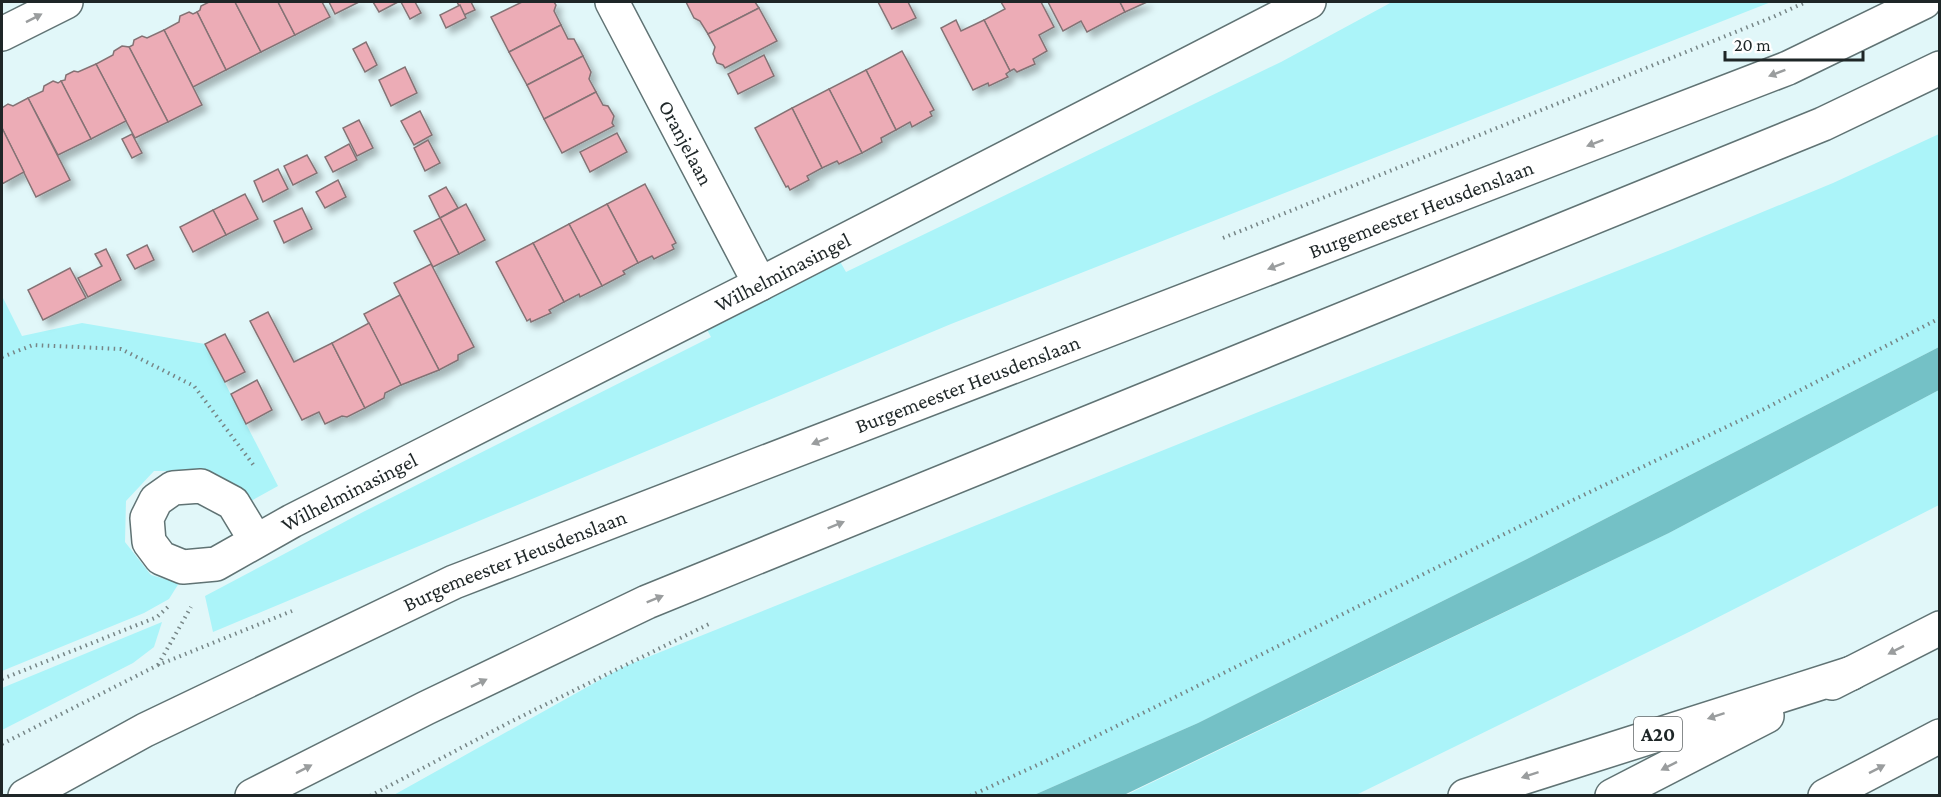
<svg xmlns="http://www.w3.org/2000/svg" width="1941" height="797" font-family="'Crimson Pro',serif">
<defs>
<filter id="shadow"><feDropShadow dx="5.5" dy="5.5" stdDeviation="3" flood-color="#0004"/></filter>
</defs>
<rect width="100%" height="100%" fill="#e1f7f9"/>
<g fill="#abf4f9">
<polygon points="1392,2 1771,2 951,324 213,632 205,596 363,512 711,337 705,326 838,258 846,272 1281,62"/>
<polygon points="1939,134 1939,347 1527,559 1198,723 1034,795 392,796 623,667 1261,411 1673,249 1833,183"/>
<polygon points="2,296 22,336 82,323 205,344 278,486 251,501 201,471 154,471 126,501 125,542 151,575 179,583 169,599 144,613 2,671"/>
<polygon points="1939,390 1939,505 1689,632 1356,795 1124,796 1669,533"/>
<polygon points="162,622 154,647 133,663 2,730 2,688"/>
</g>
<polygon fill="#74c1c6" points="1939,347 1939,390 1669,533 1124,795 1034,795 1198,723 1527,559"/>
<g fill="#ecacb6" stroke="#847274" stroke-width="1.5" filter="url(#shadow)">
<polygon points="209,2 235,2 261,52 226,70 197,12 200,10 201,6"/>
<polygon points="235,2 278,2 295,35 261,52"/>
<polygon points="278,2 322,2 330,17 295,35"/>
<polygon points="329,2 359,2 335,14"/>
<polygon points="373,2 398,2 379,12"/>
<polygon points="401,2 415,2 421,13 410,19"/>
<polygon points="457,2 471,2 475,10 464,15"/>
<polygon points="522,2 554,2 556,5 554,11 561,25 509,52 491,17"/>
<polygon points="686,2 755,2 759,8 708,34 700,21 694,18"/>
<polygon points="878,2 908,2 916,18 892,29"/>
<polygon points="1001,2 1041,2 1054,27 1039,35 1047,51 1033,59 1035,64 1017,72 1014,69 1010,71 984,20 1005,9"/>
<polygon points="1048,2 1120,2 1125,12 1087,32 1081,21 1063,31"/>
<polygon points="1120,2 1147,2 1125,12"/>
<polygon points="460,5 466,18 446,28 440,15"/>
<polygon points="759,8 777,41 725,68 723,65 717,63 713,54 715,47 708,34"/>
<polygon points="189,12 193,14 197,12 226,70 193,87 164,30 179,22 180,16"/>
<polygon points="956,20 961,31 984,20 1010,71 1006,74 1008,77 989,86 988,83 973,90 941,28"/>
<polygon points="561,25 568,39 574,39 583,56 527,85 509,52"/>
<polygon points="164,30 202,105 168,122 129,47 133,45 134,40 142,36 147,38"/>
<polygon points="366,42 377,65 365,72 353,49"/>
<polygon points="122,46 129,47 168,122 135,138 96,64 113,55 114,51"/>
<polygon points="902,51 934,110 930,112 932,116 912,127 910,122 896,130 866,70"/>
<polygon points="764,55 774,76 738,94 728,74"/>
<polygon points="583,56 591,72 589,79 596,92 544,119 527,85"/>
<polygon points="96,64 126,121 91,139 61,81 65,80 66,75 74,71 78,72"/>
<polygon points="405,67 417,93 391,106 379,80"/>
<polygon points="866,70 896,130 881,138 882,142 862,153 829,89"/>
<polygon points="53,81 58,83 61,81 91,139 58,155 28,98 43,91 44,86"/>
<polygon points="829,89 862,153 839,164 837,161 822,168 792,108"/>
<polygon points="596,92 603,105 608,106 614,116 612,123 614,126 562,153 544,119"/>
<polygon points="28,98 70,180 36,197 2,128 2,108 8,104 13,106"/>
<polygon points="792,108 822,168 807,176 809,180 790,190 788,186 786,187 755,128"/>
<polygon points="420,111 432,135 414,145 401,121"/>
<polygon points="359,120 373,148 357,156 343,128"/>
<polygon points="2,128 24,172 2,184"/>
<polygon points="617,133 627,152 590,172 580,152"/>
<polygon points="132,134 142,153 132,158 122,139"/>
<polygon points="428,140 440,163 425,171 414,148"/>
<polygon points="349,144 357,160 333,172 325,157"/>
<polygon points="307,155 317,173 293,185 284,166"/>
<polygon points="278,169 288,189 263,202 254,181"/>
<polygon points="338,180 346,197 325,208 316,192"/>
<polygon points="645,184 676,243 672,245 674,249 654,259 652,256 638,263 607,204"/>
<polygon points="446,187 458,208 440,218 429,196"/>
<polygon points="245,194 258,219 226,235 213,210"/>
<polygon points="466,204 485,240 459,254 440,218"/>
<polygon points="607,204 638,263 623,271 625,274 602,286 569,224"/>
<polygon points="302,208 312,229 284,243 274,221"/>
<polygon points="213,210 226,235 193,252 180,227"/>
<polygon points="440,218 459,254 433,267 414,231"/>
<polygon points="569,224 602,286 580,297 579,294 564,302 533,243"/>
<polygon points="533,243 564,302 549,310 551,313 531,322 530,319 527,321 496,262"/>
<polygon points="147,245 154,260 135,269 127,255"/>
<polygon points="106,249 121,280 88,297 78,278 102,266 95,254"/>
<polygon points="431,264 474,347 458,355 458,360 439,370 394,283"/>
<polygon points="70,268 86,298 43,320 28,290"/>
<polygon points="400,295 439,370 401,385 364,314"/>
<polygon points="268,312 294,362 332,343 365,408 347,417 342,416 325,424 319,412 302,420 250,321"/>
<polygon points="369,323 401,385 385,393 384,398 365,408 332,343"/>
<polygon points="225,334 245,372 225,382 205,344"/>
<polygon points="257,380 272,410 246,424 231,394"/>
</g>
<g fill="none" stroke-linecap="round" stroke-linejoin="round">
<g stroke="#607374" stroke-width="36">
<g id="street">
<path id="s1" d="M612 2 760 284"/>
<polyline points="2,34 66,2"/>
<path id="s2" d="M256 541 233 503 201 486 173 488 156 500 147 518 149 542 161 558 183 567 216 564 292 521 760 284 1309 2"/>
</g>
</g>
<g stroke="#607374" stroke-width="36">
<g id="secondary">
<path id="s3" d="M25 796 145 730 454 582 1788 68 1924 2"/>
<polyline points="252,796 426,708 647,602 1823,124 1940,68"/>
</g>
</g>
<g stroke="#607374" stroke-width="36">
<g id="highway">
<polyline points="1832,683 1940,628"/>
<polyline points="1465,796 1852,673"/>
<polyline points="1612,796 1767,716"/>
<polyline points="1825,796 1940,736"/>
</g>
</g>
<g stroke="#778687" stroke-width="4" stroke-dasharray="1.5 4.5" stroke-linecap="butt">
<polyline points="1223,238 1773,17 1806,2"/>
<polyline points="2,357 33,345 121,349 194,386 255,467"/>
<polyline points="158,665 191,607"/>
<polyline points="2,679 157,617 170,605"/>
<polyline points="2,744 158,665 292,611"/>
<polyline points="370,796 510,722 709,624"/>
<polyline points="970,796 1048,760 1571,501 1764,409 1940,318"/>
</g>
<use href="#street" stroke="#fff" stroke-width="33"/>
<use href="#secondary" stroke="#fff" stroke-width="33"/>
<use href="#highway" stroke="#fff" stroke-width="33"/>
</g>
<defs><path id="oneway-solid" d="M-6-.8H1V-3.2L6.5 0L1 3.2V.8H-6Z" transform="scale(1.5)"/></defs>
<g fill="#9a9d9e">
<use href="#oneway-solid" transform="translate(34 18) rotate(-27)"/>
<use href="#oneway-solid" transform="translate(1777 73) rotate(159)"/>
<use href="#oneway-solid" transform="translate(1595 143) rotate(159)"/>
<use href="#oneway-solid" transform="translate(1276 266) rotate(159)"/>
<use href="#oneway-solid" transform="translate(820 441) rotate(159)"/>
<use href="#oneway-solid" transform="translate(836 525) rotate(-22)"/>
<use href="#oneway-solid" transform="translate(655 599) rotate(-22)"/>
<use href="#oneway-solid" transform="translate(1896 650) rotate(153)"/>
<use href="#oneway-solid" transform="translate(479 683) rotate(-26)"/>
<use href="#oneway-solid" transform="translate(1716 716) rotate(162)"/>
<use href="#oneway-solid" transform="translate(1669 766) rotate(153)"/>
<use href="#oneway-solid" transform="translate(304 769) rotate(-27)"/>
<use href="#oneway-solid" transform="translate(1877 769) rotate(-27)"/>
<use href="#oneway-solid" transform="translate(1530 775) rotate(162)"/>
</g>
<g text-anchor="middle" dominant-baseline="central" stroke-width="4.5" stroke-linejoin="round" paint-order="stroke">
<rect fill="#fff" stroke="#626768" stroke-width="1.5" x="1634" y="717" width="48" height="34" rx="4.5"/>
<g font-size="20" font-weight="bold" fill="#1e2627">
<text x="1658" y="734">A20</text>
</g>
<g font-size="21" fill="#1e2627" stroke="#fff">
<text stroke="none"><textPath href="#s1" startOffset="159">Oranjelaan</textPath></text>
<text stroke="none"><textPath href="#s3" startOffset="1516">Burgemeester Heusdenslaan</textPath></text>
<text stroke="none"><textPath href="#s2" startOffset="888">Wilhelminasingel</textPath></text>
<text stroke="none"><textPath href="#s3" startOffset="1030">Burgemeester Heusdenslaan</textPath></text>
<text stroke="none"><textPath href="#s2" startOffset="402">Wilhelminasingel</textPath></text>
<text stroke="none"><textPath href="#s3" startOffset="544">Burgemeester Heusdenslaan</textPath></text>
</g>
</g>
<rect width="1941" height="797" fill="none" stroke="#1e2627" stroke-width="6"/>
<path d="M1725 51v9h138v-9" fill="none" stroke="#1e2627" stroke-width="3"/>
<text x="1734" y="51" font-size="18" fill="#1e2627" stroke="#ffffff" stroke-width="4.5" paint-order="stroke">20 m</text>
</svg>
